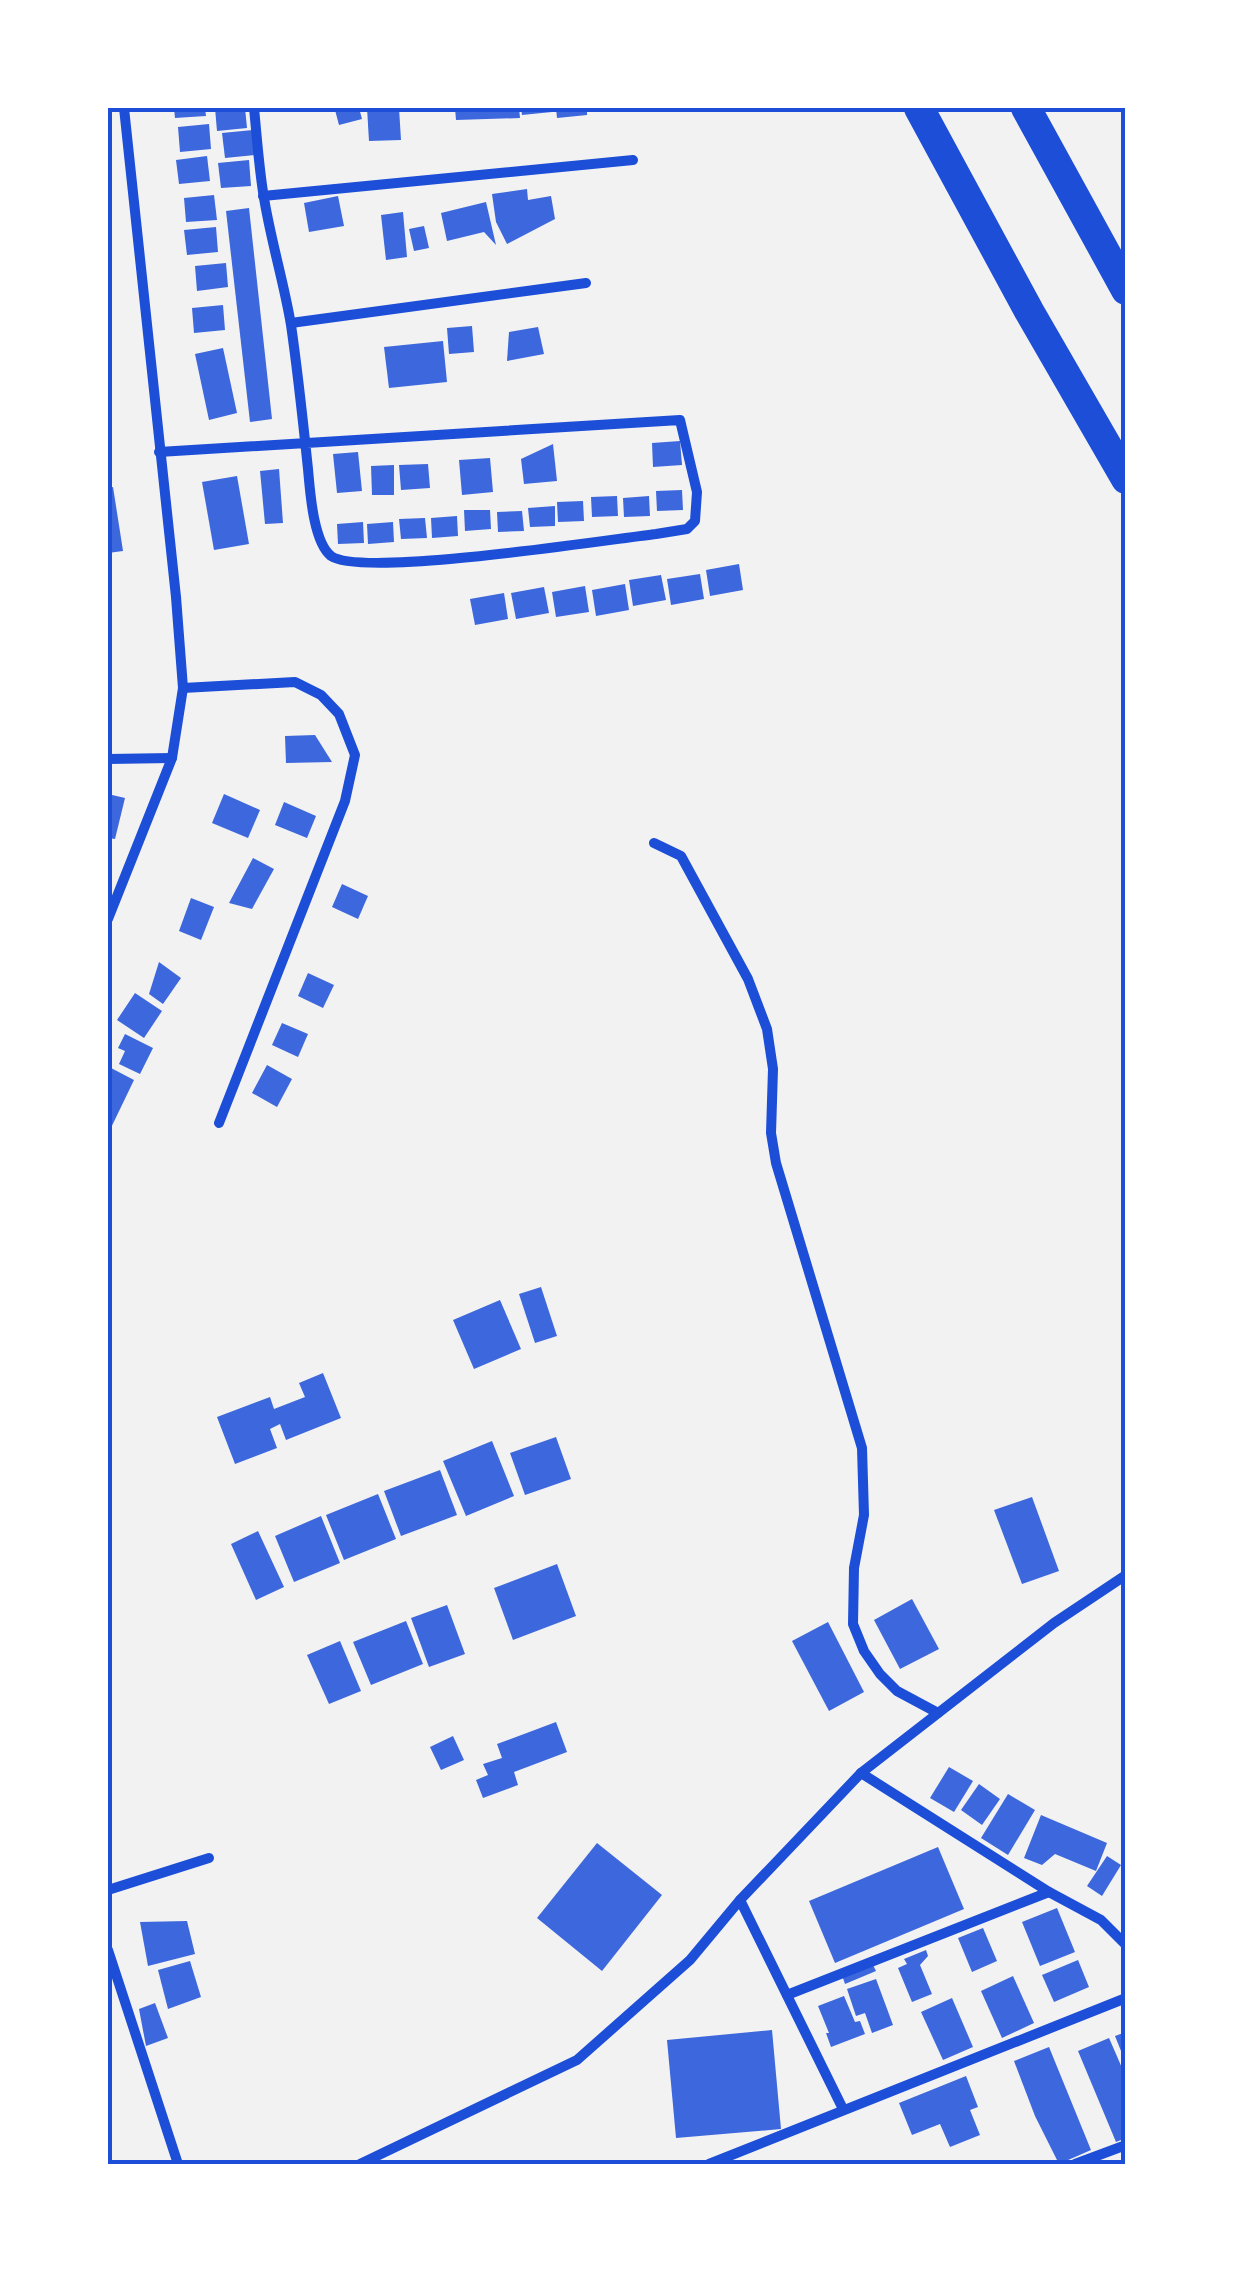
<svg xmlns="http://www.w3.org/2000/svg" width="1233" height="2272" font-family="'PT Sans Narrow',sans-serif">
<rect width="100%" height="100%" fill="#f2f2f2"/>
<g fill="#3d67dc">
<polygon points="174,108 205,108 206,116 175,118"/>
<polygon points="215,108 245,108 247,128 217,131"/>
<polygon points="345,108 359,108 362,119 339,125 335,110"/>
<polygon points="367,108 399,108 401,140 369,141"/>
<polygon points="455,108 519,108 520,118 456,120"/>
<polygon points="521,108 552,108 552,112 522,115"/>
<polygon points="556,108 587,108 587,115 557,118"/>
<polygon points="209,124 211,149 180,152 178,127"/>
<polygon points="253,130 255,155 225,158 222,133"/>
<polygon points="207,156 210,181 179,184 176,160"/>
<polygon points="249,160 251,186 221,188 218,163"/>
<polygon points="527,189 528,200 551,196 555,219 507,244 496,222 492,194"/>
<polygon points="214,195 217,220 186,222 184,198"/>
<polygon points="338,196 344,226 309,232 304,203"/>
<polygon points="486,202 496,245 484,232 447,241 441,213"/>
<polygon points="249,208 272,419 250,422 226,211"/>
<polygon points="403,212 407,257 386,260 381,215"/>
<polygon points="424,226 429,248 414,251 409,229"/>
<polygon points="216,227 218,252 187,255 184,230"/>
<polygon points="226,263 228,287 197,291 195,266"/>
<polygon points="223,305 225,330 194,333 192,308"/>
<polygon points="472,326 474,352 449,354 447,328"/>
<polygon points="538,327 544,354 507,361 509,332"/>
<polygon points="443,341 447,382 389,388 384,347"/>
<polygon points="223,348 237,413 209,420 195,354"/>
<polygon points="680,441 682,465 653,467 652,443"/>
<polygon points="553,444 557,481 524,484 521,459"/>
<polygon points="358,452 362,491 337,493 333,454"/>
<polygon points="490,458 493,492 462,495 459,460"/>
<polygon points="428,464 430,488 401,490 399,465"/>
<polygon points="394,465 394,495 372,495 371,466"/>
<polygon points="279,469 283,523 265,524 260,471"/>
<polygon points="237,476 249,544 214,550 202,482"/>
<polygon points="113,487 123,551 108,553 108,488"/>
<polygon points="682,490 683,510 657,511 656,491"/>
<polygon points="617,496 618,516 592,517 591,497"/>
<polygon points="649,496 650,516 624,517 623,498"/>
<polygon points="583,501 584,521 558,522 557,502"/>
<polygon points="555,506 555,526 530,527 528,508"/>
<polygon points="464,510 490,510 491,529 465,531"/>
<polygon points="522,511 524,531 498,532 497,512"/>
<polygon points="457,516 458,536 432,538 431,518"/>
<polygon points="425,518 427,538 401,539 399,519"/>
<polygon points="363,522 364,543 338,544 337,524"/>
<polygon points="393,522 394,542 368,544 367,524"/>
<polygon points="739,564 743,590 710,596 706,570"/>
<polygon points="700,574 704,599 671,605 667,579"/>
<polygon points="661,575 666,600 633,606 629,580"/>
<polygon points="625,584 629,610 596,616 592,590"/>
<polygon points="585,586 589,612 556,617 552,592"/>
<polygon points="544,587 549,613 516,619 511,593"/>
<polygon points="504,593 508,619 475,625 470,599"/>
<polygon points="315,735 332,762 286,763 285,736"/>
<polygon points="108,794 125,798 115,839 108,838"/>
<polygon points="224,794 260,810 248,838 212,823"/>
<polygon points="284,802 316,816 307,838 275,825"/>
<polygon points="253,858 274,869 252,909 229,903"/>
<polygon points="342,884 368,896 358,919 332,907"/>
<polygon points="191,898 214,907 201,940 179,931"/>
<polygon points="159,962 181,978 163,1004 149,994"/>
<polygon points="308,973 334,985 323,1008 298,996"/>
<polygon points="135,993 162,1011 144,1038 117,1020"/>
<polygon points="282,1023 308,1034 298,1057 272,1045"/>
<polygon points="125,1034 153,1048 140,1074 119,1064 125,1051 118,1048"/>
<polygon points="267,1065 292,1079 277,1107 252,1093"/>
<polygon points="111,1068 134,1080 108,1134 108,1075"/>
<polygon points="541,1287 557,1336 535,1343 519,1294"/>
<polygon points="500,1300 521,1349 474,1369 453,1320"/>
<polygon points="323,1373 341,1418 286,1440 280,1424 270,1429 277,1448 235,1464 217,1417 270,1397 274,1409 305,1397 299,1383"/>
<polygon points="556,1437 571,1479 525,1495 510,1453"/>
<polygon points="492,1441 514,1496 466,1516 443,1461"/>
<polygon points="440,1470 457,1515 401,1536 384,1491"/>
<polygon points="378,1494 396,1539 344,1560 326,1515"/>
<polygon points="1032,1497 1059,1571 1022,1584 994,1510"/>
<polygon points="321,1516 340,1563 294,1582 275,1536"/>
<polygon points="258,1531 284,1587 256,1600 231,1544"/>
<polygon points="557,1564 576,1616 513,1640 494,1588"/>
<polygon points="912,1599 939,1649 900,1669 874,1620"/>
<polygon points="447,1605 465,1654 429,1667 411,1618"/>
<polygon points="406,1621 423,1664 371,1685 353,1642"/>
<polygon points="828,1622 864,1692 829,1711 792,1641"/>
<polygon points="340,1641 361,1691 329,1704 307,1655"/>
<polygon points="556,1722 567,1752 514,1772 518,1785 483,1798 476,1780 488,1775 483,1764 502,1758 497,1744"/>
<polygon points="453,1736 464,1760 441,1770 430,1747"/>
<polygon points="949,1767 973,1781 954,1812 930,1798"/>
<polygon points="979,1784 1000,1799 982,1825 961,1810"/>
<polygon points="1008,1794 1035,1810 1008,1855 981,1838"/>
<polygon points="1041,1815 1107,1843 1096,1871 1055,1854 1042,1865 1024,1858"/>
<polygon points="597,1843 662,1895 602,1971 537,1918"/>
<polygon points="938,1847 964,1909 835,1963 809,1901"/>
<polygon points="1107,1856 1121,1865 1102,1896 1087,1886"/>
<polygon points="1057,1908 1075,1952 1040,1966 1022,1922"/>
<polygon points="187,1921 195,1954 148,1966 140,1922"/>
<polygon points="983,1928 997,1961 972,1972 958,1938"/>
<polygon points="926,1950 928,1956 920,1965 932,1994 912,2002 898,1968 907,1964 904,1959"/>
<polygon points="1078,1960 1089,1987 1054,2002 1042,1975"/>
<polygon points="190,1961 201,1997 168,2009 158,1970"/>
<polygon points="873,1965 876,1971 845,1984 843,1978"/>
<polygon points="1013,1976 1034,2023 1002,2038 981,1991"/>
<polygon points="876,1979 893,2025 872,2033 865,2013 856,2016 847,1989"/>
<polygon points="844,1996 855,2022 860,2021 865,2034 831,2047 826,2033 829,2033 818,2006"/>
<polygon points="952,1998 973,2047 943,2060 921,2012"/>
<polygon points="155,2003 168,2038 146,2046 139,2009"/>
<polygon points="772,2030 781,2129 676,2138 667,2040"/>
<polygon points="1126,2032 1126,2061 1125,2061 1115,2036"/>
<polygon points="1109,2038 1126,2077 1126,2138 1116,2142 1078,2051"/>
<polygon points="1049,2047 1091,2150 1059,2164 1035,2116 1014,2061"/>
<polygon points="966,2076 978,2107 970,2110 980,2135 950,2147 940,2124 912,2135 899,2103"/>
</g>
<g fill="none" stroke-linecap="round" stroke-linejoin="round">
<g stroke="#1d4ed8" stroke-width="10">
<polyline points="263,196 633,160"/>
<polyline points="291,323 586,283"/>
<path d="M159 452 680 420 697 492 695 521 687 529 656 534C605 540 362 578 331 556 313 542 310 490 308 469 303 421 298 373 291 325 284 283 271 241 264 198 259 169 257 138 254 108"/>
<polyline points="183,688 295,682 321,695 339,714 355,755 345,801 219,1123"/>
<polyline points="108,759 172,758"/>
<polyline points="654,843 681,856 748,979 767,1029 773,1069 771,1133 776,1163 862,1448 864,1515 854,1568 853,1624 864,1651 880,1674 897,1691 938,1713"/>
<polyline points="108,919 172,758 183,688 176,597 124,108"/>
<polyline points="861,1773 1049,1892 1101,1920 1126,1945"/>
<polyline points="108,1890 209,1858"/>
<polyline points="740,1900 843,2109"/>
<polyline points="108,1950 178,2164"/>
<polyline points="787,1995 1049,1892"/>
<polyline points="360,2164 577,2060 690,1960 740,1900 861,1773 1054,1623 1126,1575"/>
<polyline points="709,2164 1126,1998"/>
<polyline points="1075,2164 1126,2145"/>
</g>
<g stroke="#1d4ed8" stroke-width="30">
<polyline points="919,108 1029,311 1126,479"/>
<polyline points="1026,108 1126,290"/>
</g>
</g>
<rect width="1233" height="2272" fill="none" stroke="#ffffff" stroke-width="220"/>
<rect x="110" y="110" width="1013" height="2052" fill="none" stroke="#1d4ed8" stroke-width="4"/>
</svg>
